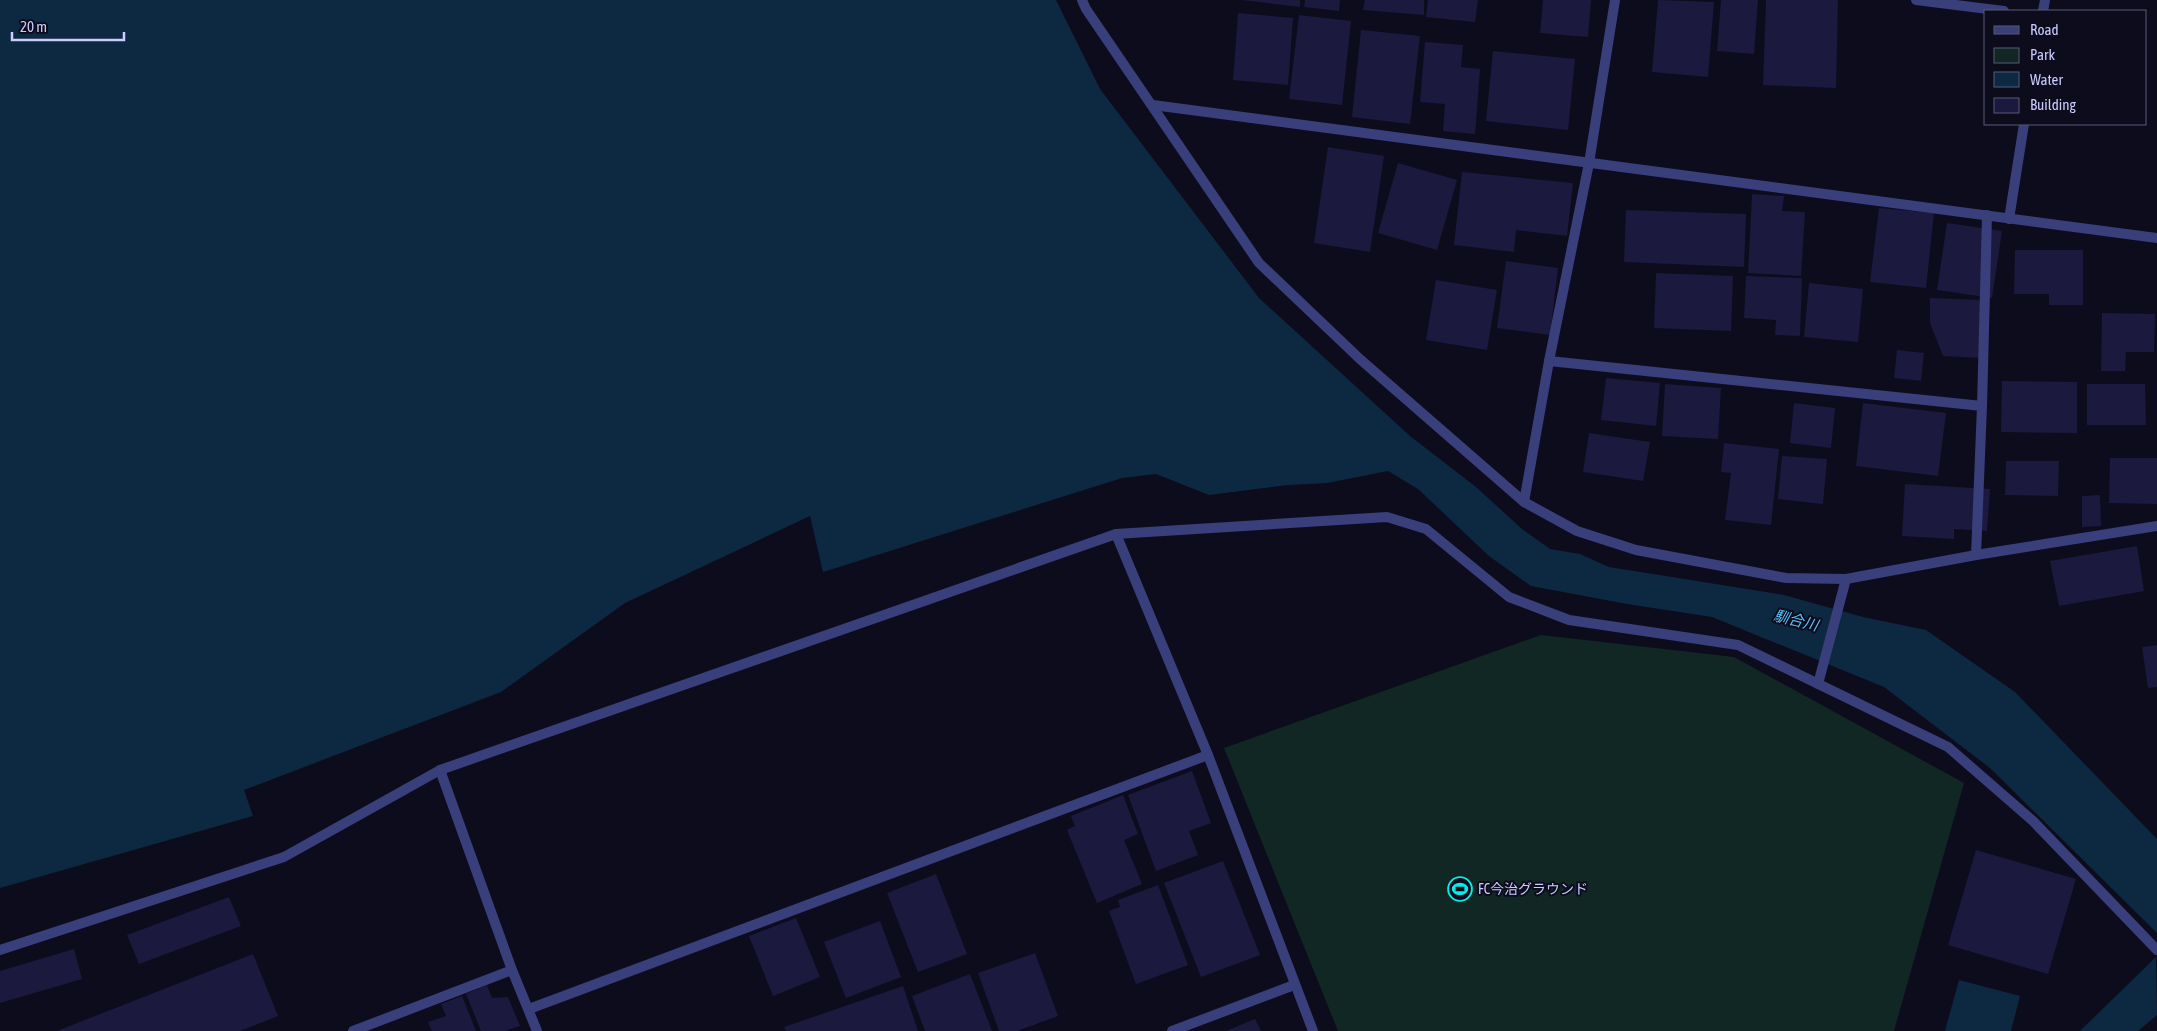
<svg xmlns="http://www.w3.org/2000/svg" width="2157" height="1031" font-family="'Asap Condensed','Noto Sans JP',sans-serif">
<rect width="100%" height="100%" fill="#0d0c1d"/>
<polygon fill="#102723" points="1541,635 1734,657 1964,783 1894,1031 1338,1031 1224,748"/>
<g fill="#0d2841">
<polygon points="0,0 1056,0 1100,89 1259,298 1410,436 1476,487 1522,529 1550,549 1580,554 1609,567 1784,595 1863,617 1926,630 2015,692 2157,839 2157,933 1990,768 1884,687 1712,617 1627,604 1531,586 1489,556 1418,489 1388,471 1327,483 1288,485 1209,495 1156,474 1122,478 823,572 810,516 625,603 501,692 244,790 253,816 0,888"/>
<polygon points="2156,957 2157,1015 2138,1031 2080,1031"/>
<polygon points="1959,980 2020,996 2011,1031 1945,1031"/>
</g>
<g fill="#1b193e">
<polygon points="1242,0 1300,0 1300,7"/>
<polygon points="1305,0 1340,0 1339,11 1304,7"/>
<polygon points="1365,0 1424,0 1424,15 1363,10"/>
<polygon points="1428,0 1478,0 1475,22 1426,17"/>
<polygon points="1543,0 1591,0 1588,37 1540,33"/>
<polygon points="1658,0 1714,2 1708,77 1652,72"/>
<polygon points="1721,0 1758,0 1754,54 1717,51"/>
<polygon points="1766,0 1838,0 1836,88 1763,85"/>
<polygon points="1238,13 1293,18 1288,85 1233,80"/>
<polygon points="1299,15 1351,21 1342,105 1289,99"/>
<polygon points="1361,30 1420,36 1410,124 1352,117"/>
<polygon points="1425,42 1463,45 1461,67 1480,69 1475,134 1443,131 1445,104 1420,102"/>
<polygon points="1493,51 1575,59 1568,130 1486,121"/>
<polygon points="1328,147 1384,156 1370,252 1314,243"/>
<polygon points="1398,163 1457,180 1437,250 1378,233"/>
<polygon points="1462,172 1573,183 1567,236 1516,230 1514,252 1454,245"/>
<polygon points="1752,194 1784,196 1782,211 1805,212 1801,276 1748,273"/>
<polygon points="1879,208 1934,213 1926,288 1870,282"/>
<polygon points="1626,210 1746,214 1744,267 1624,262"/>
<polygon points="1947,223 2002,231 1992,298 1937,290"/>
<polygon points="2015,250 2083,250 2083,305 2049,305 2049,294 2014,294"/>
<polygon points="1506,261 1558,268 1550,335 1497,328"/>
<polygon points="1656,273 1733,276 1731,331 1654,328"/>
<polygon points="1746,276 1802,278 1800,336 1775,335 1776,320 1744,318"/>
<polygon points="1436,280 1497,290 1487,350 1426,340"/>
<polygon points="1809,283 1863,289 1858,342 1804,337"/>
<polygon points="1930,298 1984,300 1981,358 1943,356 1930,323"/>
<polygon points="2102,313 2155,314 2154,352 2126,352 2125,371 2101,371"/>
<polygon points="1897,350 1924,353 1921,381 1894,378"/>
<polygon points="1606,378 1660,383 1656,426 1601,420"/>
<polygon points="2002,381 2077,382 2077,433 2001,432"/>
<polygon points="1665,384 1721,388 1718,439 1662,436"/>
<polygon points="2087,384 2145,384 2146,425 2087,425"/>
<polygon points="1794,403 1835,408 1831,448 1790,443"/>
<polygon points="1863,403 1946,413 1938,476 1856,466"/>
<polygon points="1589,433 1650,442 1643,481 1583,472"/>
<polygon points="1724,443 1779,449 1771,525 1725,520 1731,473 1721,472"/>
<polygon points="1782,456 1827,459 1823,504 1778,499"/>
<polygon points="2110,458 2157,458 2157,504 2109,503"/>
<polygon points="2006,461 2059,461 2058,496 2005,495"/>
<polygon points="1905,484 1990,489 1987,531 1954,529 1954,539 1902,536"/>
<polygon points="2100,495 2101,526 2082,527 2082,496"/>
<polygon points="2137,546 2144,591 2059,606 2050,561"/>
<polygon points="2157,645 2157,687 2148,688 2142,647"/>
<polygon points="1192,771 1211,823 1189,831 1198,855 1156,871 1128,795"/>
<polygon points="1123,795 1138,834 1124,840 1142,884 1097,903 1067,830 1075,826 1071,816"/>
<polygon points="1976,850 2076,879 2048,974 1948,945"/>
<polygon points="1223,861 1260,955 1201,977 1164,883"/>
<polygon points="936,874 967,954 918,972 887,893"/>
<polygon points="1158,885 1188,965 1136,984 1109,911 1120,907 1118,900"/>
<polygon points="229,897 241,926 139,964 127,935"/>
<polygon points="796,918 820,977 773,996 749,936"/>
<polygon points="880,921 901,977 846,998 824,942"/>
<polygon points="74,949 82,979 0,1003 0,971"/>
<polygon points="1035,953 1058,1016 1017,1031 999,1031 978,973"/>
<polygon points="253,954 278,1016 240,1031 57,1031"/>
<polygon points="970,974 992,1031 925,1031 912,996"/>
<polygon points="487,985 492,998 508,997 520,1026 505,1031 481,1031 466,994"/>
<polygon points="903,986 918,1031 786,1031 784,1027"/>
<polygon points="462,996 476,1031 432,1031 428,1022 446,1016 441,1004"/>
<polygon points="1255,1019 1261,1031 1226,1031"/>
</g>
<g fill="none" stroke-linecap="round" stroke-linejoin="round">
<g stroke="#383f7b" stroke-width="10">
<polyline points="1082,0 1086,9 1259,263 1361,360 1524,502 1577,531 1636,550 1786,578 1846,579 1976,555 2157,526"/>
<polyline points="1916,0 2004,11"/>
<polyline points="2043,11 2045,0"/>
<polyline points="1153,105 2157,238"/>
<polyline points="2009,219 2024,124"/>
<polyline points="1549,361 1982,406 1976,555"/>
<polyline points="1982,406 1987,215"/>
<polyline points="1524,502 1549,361 1589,163 1615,0"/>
<polyline points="1116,534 1208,755 1313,1031"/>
<polyline points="1818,684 1846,579"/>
<polyline points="440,770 512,970 537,1031"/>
<polyline points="0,950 284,857 440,770 1116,534 1387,517 1426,529 1509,597 1569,620 1738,645 1948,747 2033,821 2157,950"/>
<polyline points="529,1009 1208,755"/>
<polyline points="353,1031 512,970"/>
<polyline points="1172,1031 1294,985"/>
</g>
</g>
<defs>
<g id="stadium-ring" transform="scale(1.25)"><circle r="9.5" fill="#0d0c1d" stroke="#06ede6" stroke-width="1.5"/><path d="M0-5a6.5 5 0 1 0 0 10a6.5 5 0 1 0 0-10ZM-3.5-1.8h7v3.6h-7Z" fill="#06ede6"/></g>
</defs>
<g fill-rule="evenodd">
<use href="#stadium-ring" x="1460" y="889"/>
</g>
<g text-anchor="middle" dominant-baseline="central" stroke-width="4" stroke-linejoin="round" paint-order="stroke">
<g font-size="14" fill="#cacbfe" stroke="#0d0c1d" text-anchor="start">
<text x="1478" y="889">FC今治グラウンド</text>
</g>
<g font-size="15" font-style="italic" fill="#5bc6fb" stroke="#0d0c1d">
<text transform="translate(1796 620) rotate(14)">馴合川</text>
</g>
</g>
<rect x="1984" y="10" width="162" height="115" fill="#0d0c1d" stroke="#595877"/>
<rect x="1994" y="26" width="25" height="8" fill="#383f7b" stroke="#595877"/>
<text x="2030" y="35" font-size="15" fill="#cacbfe">Road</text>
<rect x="1994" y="48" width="25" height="15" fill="#102723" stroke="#595877"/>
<text x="2030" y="60" font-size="15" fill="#cacbfe">Park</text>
<rect x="1994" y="72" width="25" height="15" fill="#0d2841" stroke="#595877"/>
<text x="2030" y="85" font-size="15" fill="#cacbfe">Water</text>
<rect x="1994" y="98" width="25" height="15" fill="#1b193e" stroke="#595877"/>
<text x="2030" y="110" font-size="15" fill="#cacbfe">Building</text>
<path d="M12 32v8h112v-8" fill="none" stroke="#cacbfe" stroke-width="2.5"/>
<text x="20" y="32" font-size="15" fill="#cacbfe" stroke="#0d0c1d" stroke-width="4" paint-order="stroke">20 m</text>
</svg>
